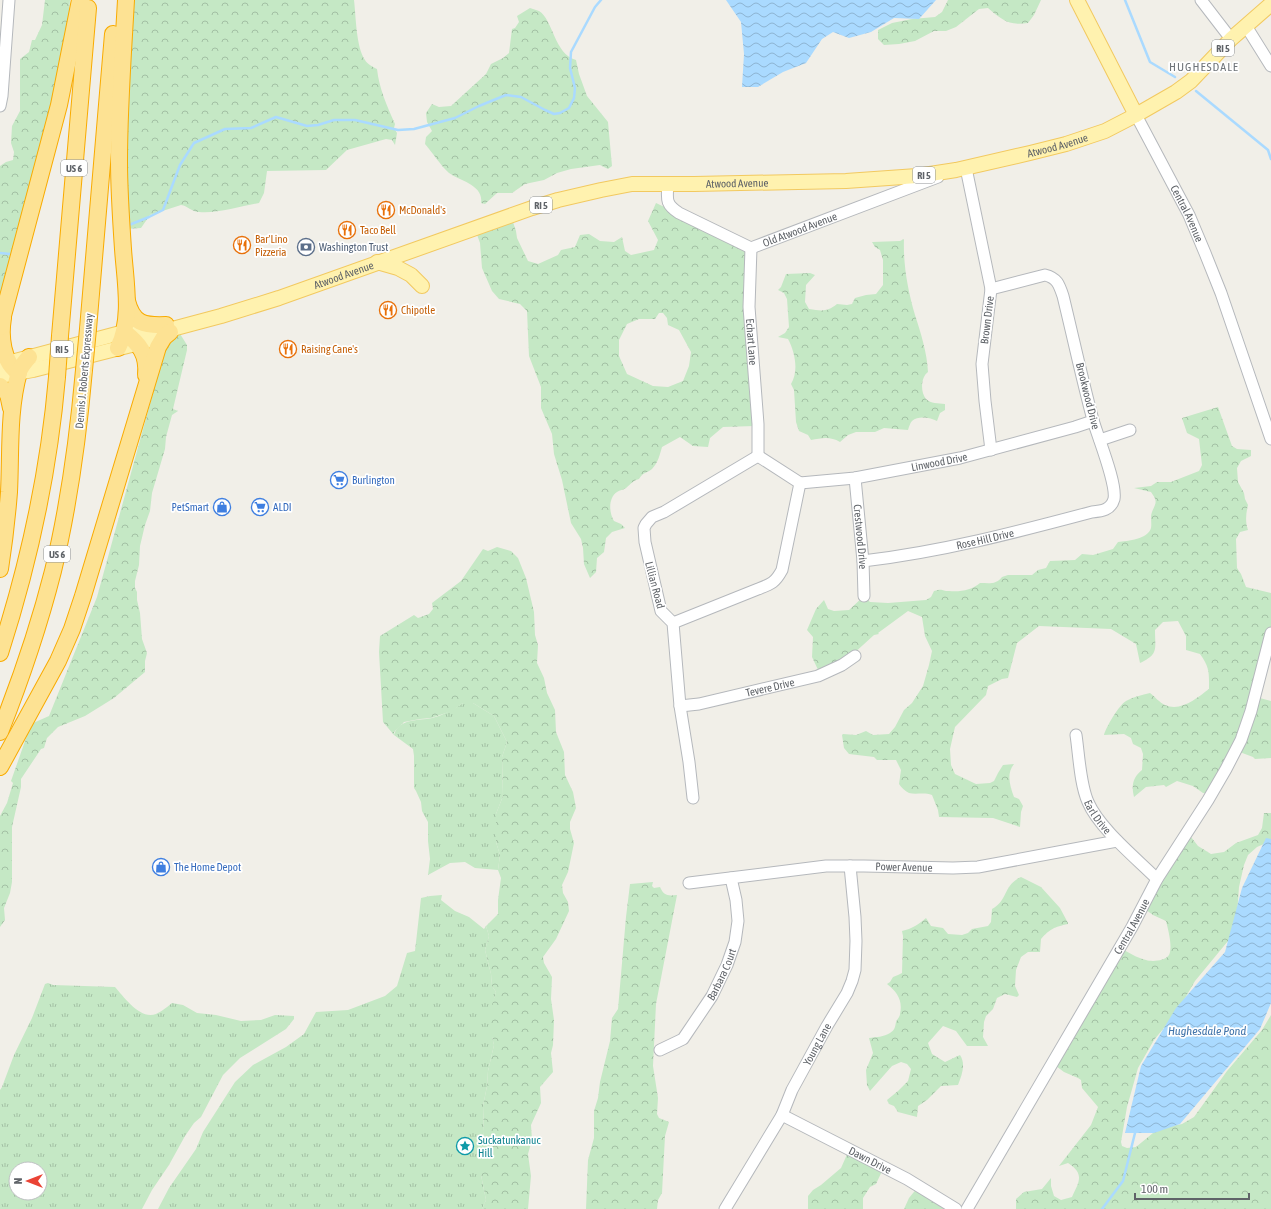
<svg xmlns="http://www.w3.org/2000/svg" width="1271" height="1209" font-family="'Asap Condensed',sans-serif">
<defs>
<pattern id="grass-tufts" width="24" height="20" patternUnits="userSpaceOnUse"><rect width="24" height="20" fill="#c5e8c5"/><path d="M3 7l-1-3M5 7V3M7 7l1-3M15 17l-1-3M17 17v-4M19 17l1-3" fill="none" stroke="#a3c0a4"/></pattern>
<pattern id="forest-crowns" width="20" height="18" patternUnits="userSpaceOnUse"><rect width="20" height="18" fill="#c5e8c5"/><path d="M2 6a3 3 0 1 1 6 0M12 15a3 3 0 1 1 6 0" fill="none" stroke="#a3c0a4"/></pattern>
<pattern id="water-waves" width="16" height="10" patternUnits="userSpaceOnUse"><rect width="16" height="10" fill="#aadaff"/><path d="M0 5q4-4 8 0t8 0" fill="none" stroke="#8eb4d2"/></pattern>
</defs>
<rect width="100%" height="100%" fill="#f1efe8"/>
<g fill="url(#grass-tufts)" fill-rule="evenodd">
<path d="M463 703H473L494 716 507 742 502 757 503 796 496 814V842L500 855 498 870 475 868 465 862 450 863 428 875 430 859 428 841V822L422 811 421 802 416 791 414 788V756L413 749 394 735C399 718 418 721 432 718 443 715 453 710 463 703Z"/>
<polygon points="442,895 441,900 455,911 469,917 484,929 486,926 489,936 485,950 491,974 492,986 496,992 494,999 492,1037 494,1045 488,1071 487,1086 483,1106 484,1132 481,1148 481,1175 486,1200 482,1209 158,1209 169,1188 196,1149 203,1132 235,1082 253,1065 286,1047 304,1034 316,1012 348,1010 385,996 397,986 407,953 415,951 421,898 430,896"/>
<path d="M48 983 53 985 115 987C124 997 140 1020 156 1014 161 1012 167 1007 172 1003L183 1005 197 1013 216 1015 241 1021 261 1020 275 1015 294 1016V1019L286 1029 240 1058 223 1075 201 1117 194 1123 185 1136 169 1165 152 1190 142 1209H0V1090L2 1087 14 1055 32 1018 45 984ZM16 1169H40V1193H16Z"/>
</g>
<g fill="url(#forest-crowns)" fill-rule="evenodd">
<polygon points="45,0 70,0 65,58 0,324 0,166 6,162 13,160 14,152 11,143 12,126 20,111 20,59 29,52 32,40 35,40 42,25"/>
<path d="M127 0H354C356 16 356 47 365 60 367 64 373 67 377 69 379 88 387 106 395 124L394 128 397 133 395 145 392 140 386 139 347 150 326 170 267 171 264 193 259 203C242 206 216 214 199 212 192 212 188 206 181 205L150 215 141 228 124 229Z"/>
<path d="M948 0H1041L1034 15 1028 23C1009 26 1002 20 988 8L979 9 956 27 946 31H934L915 41 899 44 884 45 878 39V30L892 23 912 19 935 17 942 12Z"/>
<path d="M530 8C533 9 536 10 539 11 553 19 554 54 576 60L579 74 587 96 608 122 612 166 608 169 600 165 571 169 557 173 544 180 525 184 512 193H497L485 204 481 203C484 185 460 181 449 173 441 166 432 152 425 144L426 137 432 131 427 122 426 113 432 104 439 107 451 106 486 74 491 64 503 58 509 53 512 29 515 28 519 22 517 16Z"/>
<path d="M656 203 749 247 755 426 723 427 710 438 708 447 693 446 680 437 662 447C660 454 658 463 652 469 646 474 644 471 639 479 632 481 631 484 626 488 623 490 620 490 617 492 608 498 609 513 614 521L621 524 625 528 612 532 606 538 604 552 597 558 596 572 590 578 584 564 583 548 581 539 571 523 562 480 554 454 552 434 541 408V387L529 356 527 311 520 304 499 299 492 291 482 268 480 243 475 229 511 216 516 231 517 238 528 261 538 264 558 255 561 250 575 247 580 235 589 234 600 241 614 242 622 237 625 251 631 255 654 250 658 240 648 221ZM659 313H663L667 318 668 325 679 330 691 352 689 366 683 381 668 387 653 386 627 374 619 356V340L627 324 639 319H655Z"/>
<path d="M904 239C903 265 908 291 915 315 921 334 927 352 928 372 921 377 920 392 926 399 931 404 938 403 945 404V410L940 413 937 421C931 418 919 415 912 421 910 423 909 427 908 430L884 428 875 432H856L848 435 840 442C830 436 822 438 811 440L808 435 799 431 796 422 794 390 791 384C799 371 795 352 788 339L778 337 785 333 789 327 787 299 784 293 778 290 781 287 786 274 810 273 815 275 806 285 805 302 809 309C822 311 827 312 837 304L847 305 852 304 855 298 866 295 876 294 883 285V260L880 250 875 247 872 242 900 241Z"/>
<polygon points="177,329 187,345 187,350 173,409 178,411 172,415 166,437 165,449 152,493 150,511 145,525 140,546 139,565 135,581 135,588 137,592 137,600 140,613 142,639 147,653 145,661 145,672 114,698 85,716 58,727 47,738 44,748 41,749 21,779 21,787 12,827 12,882 10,893 4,908 5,920 0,927 0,816 7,803 13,783 11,781 31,724 49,716 97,597 156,382 160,349"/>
<path d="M1218 407 1232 446 1237 449 1251 450V456L1241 461 1237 468 1238 482 1244 493 1245 499 1248 505C1246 513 1245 522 1248 530L1240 532 1236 539 1237 568 1241 574 1246 587 1271 593V628L1256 697 1271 701V758L1255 759 1253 757 1237 751 1211 794 1203 793 1193 786 1177 781 1166 787 1164 785 1146 787 1134 797C1131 786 1133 777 1142 770L1143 754 1141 748 1133 744 1131 738 1124 734 1104 735C1106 727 1119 705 1126 701 1133 697 1142 695 1150 693 1154 696 1160 703 1165 705 1181 712 1197 698 1209 689 1209 673 1210 668 1200 654L1186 650V636L1178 621 1163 622 1155 630C1155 649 1159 654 1140 663L1136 644 1111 629 1039 626 1017 643 1008 678 1002 679 988 686 986 695 955 727 950 749 951 765 955 774 976 784 990 783 994 781 998 773 1003 765 1014 764C1006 774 1010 786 1014 797L1019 799 1023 806 1021 812 1020 827 993 818 939 817 938 810 932 795C924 792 916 795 909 793 905 791 901 787 899 784L901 770 896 760H877L874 757 849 754 844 748 842 735 843 734 856 735 866 731 873 735 889 734 895 727 904 710 912 703 923 686 929 665 932 651 925 636 922 617 908 611 878 633 879 634 874 635 841 665 820 674 812 657 813 637 807 630 816 609 824 600 828 609 834 611 849 610 864 596 870 602 888 603 926 600 931 597 934 591C943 588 942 591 949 591 961 592 972 590 980 583 989 583 996 585 1002 577L1008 575H1032L1038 570 1046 568 1050 561 1075 560 1082 554 1093 555 1113 549 1118 542C1128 541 1148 539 1151 528 1152 523 1150 517 1152 512 1156 502 1158 502 1151 492L1134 488 1151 486 1157 482H1171L1199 471 1202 465 1199 439 1187 433 1182 418Z"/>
<polygon points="497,547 511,551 518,558 526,578 534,612 535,635 538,645 537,663 544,678 547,693 555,710 556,732 564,752 565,775 573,792 576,808 570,822 570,829 574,843 568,872 562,885 563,893 568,902 569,911 556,939 543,957 544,963 552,977 551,999 554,1020 553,1045 551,1053 553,1072 540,1087 541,1103 531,1125 532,1140 528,1154 531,1176 528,1209 482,1209 486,1200 481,1175 481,1148 484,1132 483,1106 487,1086 488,1071 494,1045 492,1037 490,1011 496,992 492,986 491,974 485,950 489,936 486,926 498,914 498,900 501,878 498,870 500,855 496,842 496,814 503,796 502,757 507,742 494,716 473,703 463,703 452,711 431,718 420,719 404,722 394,732 394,735 383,722 379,652 380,636 414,615 418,618 429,614 433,609 432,603 461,581 483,549 488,551"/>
<path d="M1264 813H1271V841L1257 847 1248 855 1244 865 1239 887 1236 928 1228 941 1195 981 1177 1012 1154 1040 1138 1068 1127 1107 1121 1142 1122 1146 1127 1148 1136 1147 1153 1133 1163 1128 1182 1124 1194 1117 1227 1071 1262 1030 1271 1015V1209H1016V1199L1024 1192 1042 1189 1051 1178V1186L1054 1196 1061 1200 1072 1197C1079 1182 1085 1174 1068 1163L1059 1166 1091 1125 1098 1107 1082 1088 1081 1080 1078 1078 1064 1072 1052 1063 1120 948C1128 952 1137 958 1146 960 1152 962 1165 961 1169 955 1173 947 1168 929 1166 921L1153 915 1142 907 1184 835 1191 837 1198 846 1211 854 1224 852 1236 843 1258 835 1262 828Z"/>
<path d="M1021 877 1041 887 1060 908 1068 923V924C1054 927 1050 929 1041 939L1040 952H1028L1021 957 1016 970 1015 986 1019 995 1017 997 1005 994 997 998 993 1009 986 1016 984 1022 983 1037 988 1046H967L956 1031 943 1026 928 1043 932 1054 945 1062 960 1055C966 1064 962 1075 958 1085L941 1086 927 1100 918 1106 917 1117 898 1112 894 1106 889 1104 887 1100 898 1091 908 1081 911 1069 907 1064 901 1062 892 1066 870 1091 867 1085 866 1070 873 1053 869 1038C876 1037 884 1037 890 1033 895 1030 895 1027 896 1022 897 1019 900 1017 900 1014 903 1000 897 992 887 984L890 982 893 977 898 975 902 973 903 936 902 931C912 929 919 924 926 918L931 926 943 928 948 934 962 935 968 933 972 929 988 926 991 922 992 909C1008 901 1003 885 1021 877Z"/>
<path d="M653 882 652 886 654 888 660 887C664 896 668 896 677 895L656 1004 653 1066 658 1098 657 1114 659 1118 669 1122 665 1136 662 1193 658 1200 657 1209H586L588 1160 594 1138V1111L598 1098 600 1082 610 1041 612 1018 618 1009 626 917 630 884Z"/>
<polygon points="849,1150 883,1169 876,1184 870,1187 863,1198 863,1209 808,1209 808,1196 813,1190 821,1185 841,1168"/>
<polygon points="918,1187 956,1209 904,1209 909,1198"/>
</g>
<g fill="url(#water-waves)">
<polygon points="726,0 936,0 919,19 894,18 871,32 849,38 833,32 822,39 806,63 783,72 758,87 742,87 744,54 741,22"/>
<polygon points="1266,838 1271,839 1271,1003 1260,1029 1180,1124 1154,1133 1125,1133 1141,1066 1176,1008 1225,952 1242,888"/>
</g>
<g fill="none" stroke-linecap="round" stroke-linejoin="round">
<g stroke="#aadaff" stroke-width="2.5">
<polyline points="1125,0 1150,62 1175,77"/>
<polyline points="1196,91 1268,150 1271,159"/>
<polyline points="129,225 149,217 163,210 180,165 194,143 225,129 251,128 276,117 307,126 318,125 334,120 355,120 398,130 414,129 455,118 479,106 506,95 521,97 545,110 554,114 560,113 569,108 574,98 575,88 570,68 571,52 595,7 601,0"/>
<polyline points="0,253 10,254"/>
<polyline points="1102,1209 1123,1181 1135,1133 1136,1130"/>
</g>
<g stroke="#b5b8bc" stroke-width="13">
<g id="minor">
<polyline points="1201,0 1231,39"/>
<polyline points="1246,26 1271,66"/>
<polyline points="0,106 2,96 9,0"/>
<path id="s1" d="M1136 115 1189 215 1205 253 1221 293 1271 439"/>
<polyline points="966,168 991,289 982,364 985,401 991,450"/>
<path id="s2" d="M668 184C667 199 665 204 679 213L751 248 938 177"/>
<path id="s3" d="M751 248 749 307 758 424V456"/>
<polyline points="1100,440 1130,430"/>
<path id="s4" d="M855 478 863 561 864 596"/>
<path id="s5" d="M800 483 855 478 960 458 1075 427 1093 421"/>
<path id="s6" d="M863 561C941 552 1017 532 1092 512 1102 511 1111 510 1114 499 1117 483 1098 438 1093 420 1082 379 1073 337 1063 296 1059 284 1057 278 1045 275L991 289"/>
<path d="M673 623 758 589C771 584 775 583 782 570L800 483 758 456"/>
<path id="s7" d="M680 706 699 704 818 676 842 665 855 656"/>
<path id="s8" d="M1076 735C1079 755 1080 784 1088 802 1099 828 1136 858 1157 879"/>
<polyline points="693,798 689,762 680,706 673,623 661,611 645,542 644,528 646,524 652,517 664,512 758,456"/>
<path id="s9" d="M689 883 826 866H864L953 868 978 867 1117 841"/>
<path id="s10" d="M660 1050 683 1039 712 996 727 965 735 942 738 921 736 900 731 878"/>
<path id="s11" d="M782 1115 907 1179 956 1209"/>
<path id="s12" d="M725 1209 782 1115 792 1090 827 1026 847 993 852 981 855 970 856 941 855 917 850 866"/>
<path id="s13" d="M967 1209 1132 927 1157 879 1208 800 1226 769 1241 740 1251 711 1271 633"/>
</g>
</g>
<g stroke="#f2c960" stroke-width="16">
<g id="major">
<polyline points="1077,0 1136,115"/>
<polyline points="377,262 398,268 411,275 422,286"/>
<polyline points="0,365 124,332 157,327"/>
<path id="s14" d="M0 376 33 370 155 339 176 328 221 316 279 298 532 208 558 200 601 190 632 184H694L846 181 917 176 956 170 1030 153 1066 144 1105 131 1136 115 1176 92 1191 81 1231 39 1271 4"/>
</g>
</g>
<g stroke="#f9ab00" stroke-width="18">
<g id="highway">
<path d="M127 301C133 324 144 326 166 325"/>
<path d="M3 318C0 336 2 362 19 373"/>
<polyline points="0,327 59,105 80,0"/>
<polyline points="88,329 113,34"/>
<path d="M124 332C140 344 148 355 146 375"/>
<polyline points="60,336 88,8"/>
<path d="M118 348C133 319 125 280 123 249 121 220 119 190 119 161 119 107 123 54 126 0"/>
<polyline points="0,386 8,394 11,408"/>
<path d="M0 569C4 543 7 518 9 492 11 453 8 411 19 372 21 366 25 362 29 357"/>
<path d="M0 653C29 563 49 471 57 377"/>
<path d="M0 732C21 679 39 626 53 571 69 505 78 438 84 370"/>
<polyline points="0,767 58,661 72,629 83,596 158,347 164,337 170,332"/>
</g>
</g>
<use href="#minor" stroke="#fff" stroke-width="11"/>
<use href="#major" stroke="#fff2af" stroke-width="14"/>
<use href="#highway" stroke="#fde293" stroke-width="16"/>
<g stroke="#f9ab00" stroke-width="18" stroke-linecap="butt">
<g id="highway-bridge">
<polyline points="84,370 88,329"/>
<polyline points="57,377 60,336"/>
</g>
</g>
<use href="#highway-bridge" stroke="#fde293" stroke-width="16"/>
</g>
<defs>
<g id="restaurant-ring" transform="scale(0.9)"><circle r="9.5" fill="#fff" stroke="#e8710a" stroke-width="1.5"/><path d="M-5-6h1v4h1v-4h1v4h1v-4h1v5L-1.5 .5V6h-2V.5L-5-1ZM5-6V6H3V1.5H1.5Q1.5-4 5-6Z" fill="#e8710a"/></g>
<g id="bank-ring" transform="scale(0.9)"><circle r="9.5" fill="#fff" stroke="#5c6f8a" stroke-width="1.5"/><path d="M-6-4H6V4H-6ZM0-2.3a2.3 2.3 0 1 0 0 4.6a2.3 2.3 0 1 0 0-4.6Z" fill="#5c6f8a"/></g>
<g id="supermarket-ring" transform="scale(0.9)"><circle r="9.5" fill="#fff" stroke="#3f7fe0" stroke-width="1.5"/><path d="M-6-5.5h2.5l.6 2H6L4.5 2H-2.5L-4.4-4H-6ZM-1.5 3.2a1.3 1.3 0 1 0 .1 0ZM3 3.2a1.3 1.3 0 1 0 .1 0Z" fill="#3f7fe0"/></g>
<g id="shop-ring" transform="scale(0.9)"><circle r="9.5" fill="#fff" stroke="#3f7fe0" stroke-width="1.5"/><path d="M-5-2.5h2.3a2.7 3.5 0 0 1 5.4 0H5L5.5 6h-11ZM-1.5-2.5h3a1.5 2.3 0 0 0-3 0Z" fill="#3f7fe0"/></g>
<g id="sight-ring" transform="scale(0.9)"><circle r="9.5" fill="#fff" stroke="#0f9aa8" stroke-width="1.5"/><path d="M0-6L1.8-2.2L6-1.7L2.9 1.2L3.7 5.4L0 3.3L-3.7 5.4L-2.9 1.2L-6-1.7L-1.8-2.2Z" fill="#0f9aa8"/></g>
</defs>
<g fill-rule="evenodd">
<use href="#restaurant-ring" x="386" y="210"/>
<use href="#restaurant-ring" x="347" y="230"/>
<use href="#restaurant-ring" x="242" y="245"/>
<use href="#bank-ring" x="306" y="247"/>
<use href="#restaurant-ring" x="388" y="310"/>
<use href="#restaurant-ring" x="288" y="349"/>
<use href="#supermarket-ring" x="339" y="480"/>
<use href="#shop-ring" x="222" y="507"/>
<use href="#supermarket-ring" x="260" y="507"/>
<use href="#shop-ring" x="161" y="867"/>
<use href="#sight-ring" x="465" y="1146"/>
</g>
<g text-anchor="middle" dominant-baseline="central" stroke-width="3.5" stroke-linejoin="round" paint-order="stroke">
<g fill="#fff" stroke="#8f9295" stroke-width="1">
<rect x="1212" y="40" width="22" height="16" rx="3"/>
<rect x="61" y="160" width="26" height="16" rx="3"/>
<rect x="913" y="167" width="22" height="16" rx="3"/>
<rect x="530" y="197" width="22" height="16" rx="3"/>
<rect x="51" y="341" width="22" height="16" rx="3"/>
<rect x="44" y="546" width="26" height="16" rx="3"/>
</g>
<g font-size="10" font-weight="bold" fill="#5f6368">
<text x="1223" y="48">RI 5</text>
<text x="74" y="168">US 6</text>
<text x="924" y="175">RI 5</text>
<text x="541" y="205">RI 5</text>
<text x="62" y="349">RI 5</text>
<text x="57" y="554">US 6</text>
</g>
<g font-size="11" fill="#5f6368" stroke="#fff">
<text stroke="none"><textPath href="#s14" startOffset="1091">Atwood Avenue</textPath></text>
<text stroke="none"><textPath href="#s14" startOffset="767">Atwood Avenue</textPath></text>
<text stroke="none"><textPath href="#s1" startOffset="111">Central Avenue</textPath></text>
<text stroke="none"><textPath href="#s2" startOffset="166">Old Atwood Avenue</textPath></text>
<text stroke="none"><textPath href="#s14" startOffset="359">Atwood Avenue</textPath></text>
<text transform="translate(987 320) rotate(-83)">Brown Drive</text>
<text stroke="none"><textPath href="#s3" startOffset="94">Echart Lane</textPath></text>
<text transform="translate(84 371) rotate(-85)">Dennis J. Roberts Expressway</text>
<text transform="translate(1088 396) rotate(76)">Brookwood Drive</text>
<text stroke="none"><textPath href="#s5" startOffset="141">Linwood Drive</textPath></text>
<text stroke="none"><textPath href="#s4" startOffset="59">Crestwood Drive</textPath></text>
<text stroke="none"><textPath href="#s6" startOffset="124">Rose Hill Drive</textPath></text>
<text transform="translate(655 585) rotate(75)">Lillian Road</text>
<text stroke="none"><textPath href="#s7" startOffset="92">Tevere Drive</textPath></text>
<text stroke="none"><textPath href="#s8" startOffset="86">Earl Drive</textPath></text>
<text stroke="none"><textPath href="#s9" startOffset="216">Power Avenue</textPath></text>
<text stroke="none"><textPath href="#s13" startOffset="327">Central Avenue</textPath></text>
<text stroke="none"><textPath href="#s10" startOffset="101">Barbara Court</textPath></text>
<text stroke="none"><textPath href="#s12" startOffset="189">Young Lane</textPath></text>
<text stroke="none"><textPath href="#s11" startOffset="99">Dawn Drive</textPath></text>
</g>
<g font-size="11" fill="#c56008" stroke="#fff" text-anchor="start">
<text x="399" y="210">McDonald's</text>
<text x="360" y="230">Taco Bell</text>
<text x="255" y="239">Bar'Lino<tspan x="255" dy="13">Pizzeria</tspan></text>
<text x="401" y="310">Chipotle</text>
<text x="301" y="349">Raising Cane's</text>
</g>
<g font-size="11" fill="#4e5e75" stroke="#fff" text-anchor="start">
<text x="319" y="247">Washington Trust</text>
</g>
<g font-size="11" fill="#366cbe" stroke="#fff" text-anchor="start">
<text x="352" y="480">Burlington</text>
<text x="209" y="507" text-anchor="end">PetSmart</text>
<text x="273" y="507">ALDI</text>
<text x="174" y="867">The Home Depot</text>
</g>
<g font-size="11" fill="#0d838f" stroke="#fff" text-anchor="start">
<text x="478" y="1140">Suckatunkanuc<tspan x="478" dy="13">Hill</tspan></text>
</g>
<g font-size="12" letter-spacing="1" fill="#70757a" stroke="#fff">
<text x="1204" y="67">HUGHESDALE</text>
</g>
<g font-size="12" font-style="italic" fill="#4174aa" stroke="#fff">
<text x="1207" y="1031">Hughesdale Pond</text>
</g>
</g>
<g transform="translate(28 1181) rotate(270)"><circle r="19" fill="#ffffff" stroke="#bfc1c3"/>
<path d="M0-3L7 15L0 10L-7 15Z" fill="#ea4335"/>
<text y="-6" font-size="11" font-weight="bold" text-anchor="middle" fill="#5f6368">N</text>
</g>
<path d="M1135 1193v6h114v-6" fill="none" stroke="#5f6368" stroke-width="2"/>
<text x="1141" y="1193" font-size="12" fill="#5f6368" stroke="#ffffff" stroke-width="3" paint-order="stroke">100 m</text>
</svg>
